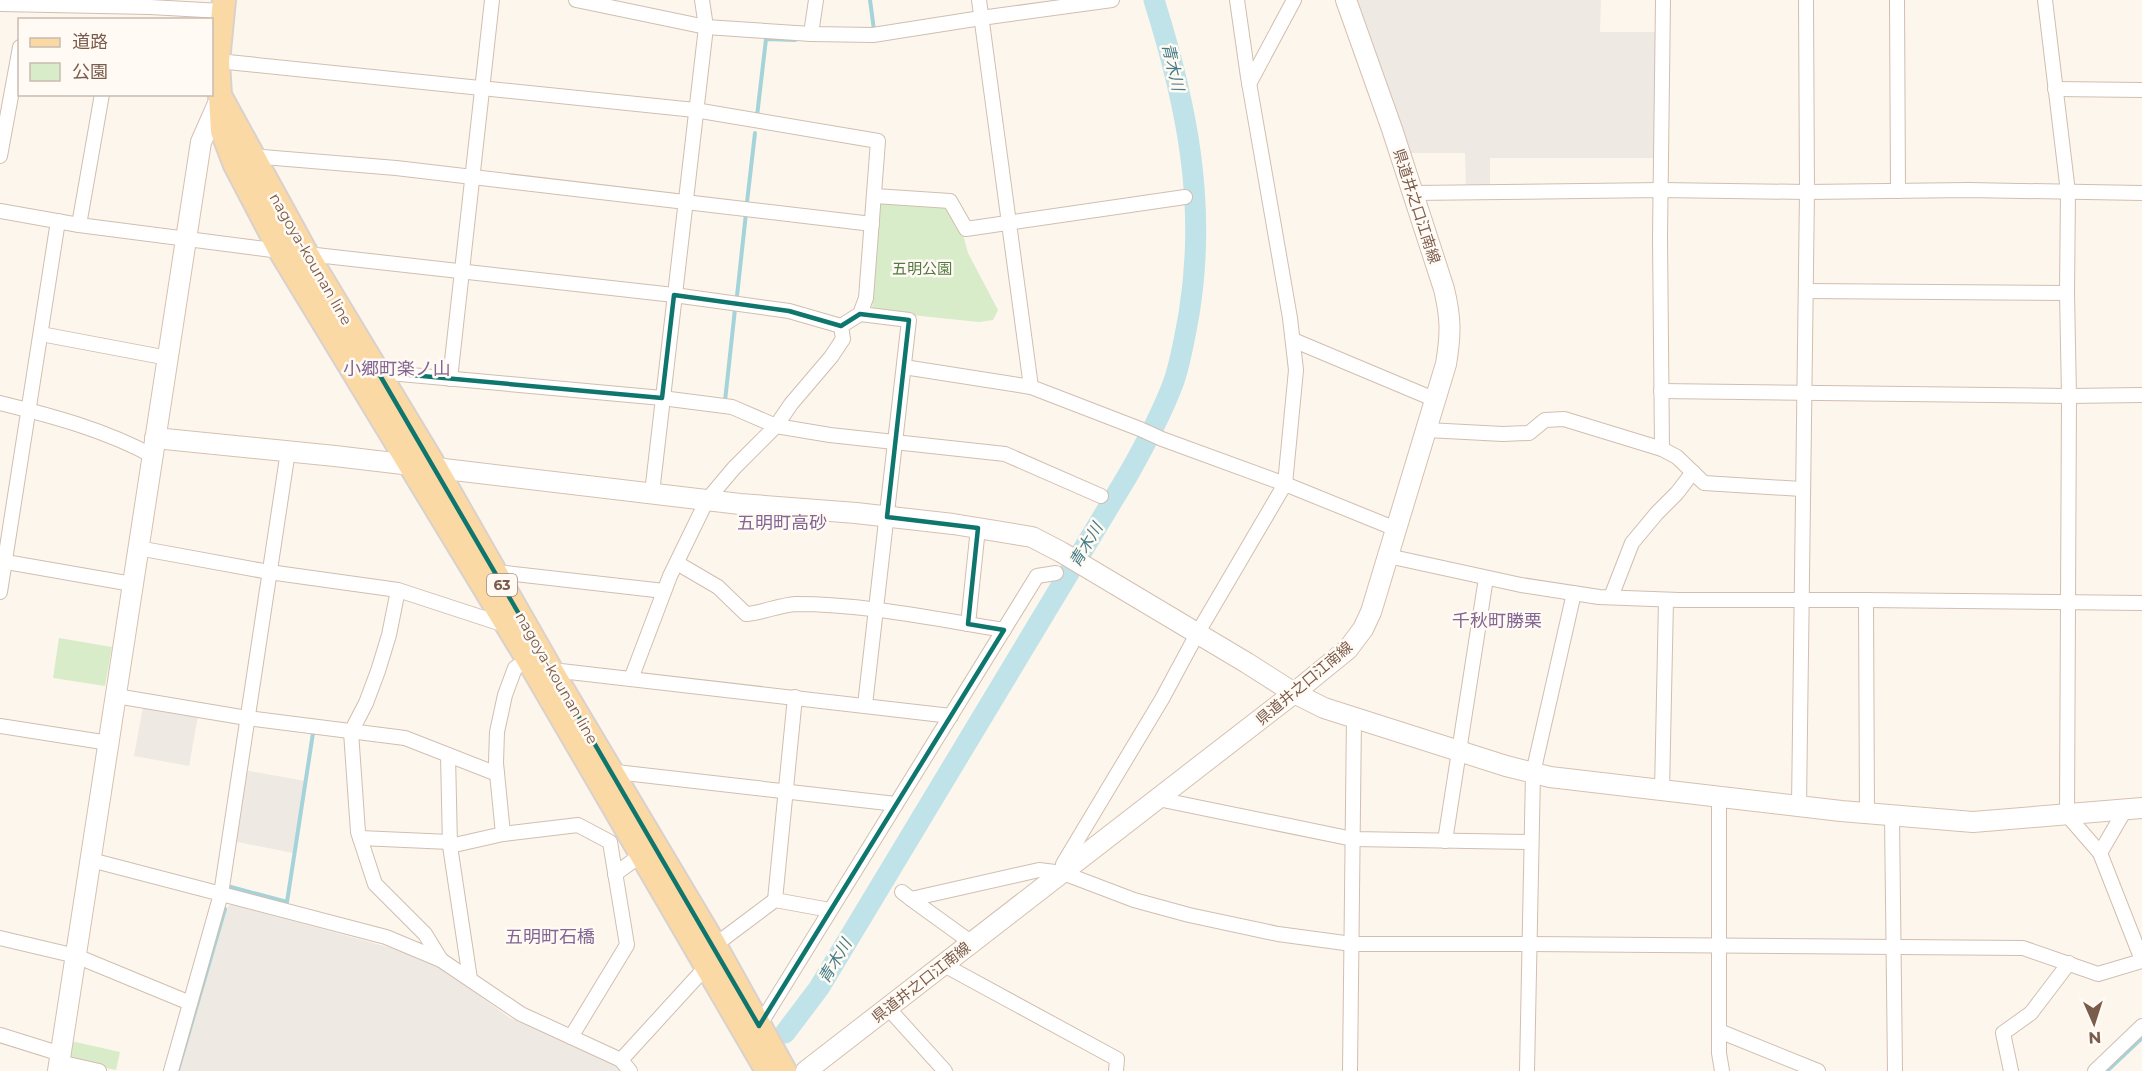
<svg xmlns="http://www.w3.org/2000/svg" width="2142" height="1071" font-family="Montserrat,'Noto Sans JP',sans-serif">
<rect width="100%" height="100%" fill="#fdf6ec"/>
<g fill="#efe9e4">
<polygon points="1352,0 1601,0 1600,32 1655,32 1656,158 1490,158 1490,189 1466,189 1465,153 1405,153"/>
<polygon points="143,706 198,716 189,766 134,756"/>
<polygon points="244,770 305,781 293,853 232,841"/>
<polygon points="230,904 417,955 448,973 510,1018 618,1065 624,1071 179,1071 227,908"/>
</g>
<g fill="#d8ecc9">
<polygon points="879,203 947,208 962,231 968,253 998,310 993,320 979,322 872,311"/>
<polygon points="59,638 112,647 105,686 53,678"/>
<polygon points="71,1041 120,1052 116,1070 76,1062 69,1054"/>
</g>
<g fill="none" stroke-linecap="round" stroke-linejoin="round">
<g stroke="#a5d3da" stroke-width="4">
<polyline points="870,0 874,30"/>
<polyline points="757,116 766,39 795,40"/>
<polyline points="747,202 755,133"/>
<polyline points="737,296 746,213"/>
<polyline points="721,401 725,401 735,309"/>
<polyline points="231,887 287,902 313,733"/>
<polyline points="178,1070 225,909"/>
<polyline points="2107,1071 2142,1038"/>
</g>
<path stroke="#bfe3e8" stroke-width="21" d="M785 1033 819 988 1128 475C1145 445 1162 414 1174 381 1181 360 1185 336 1189 314 1207 204 1187 105 1154 0"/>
<g stroke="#d1beb0" stroke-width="16">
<g id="street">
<polyline points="576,0 706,27 811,34 873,35 981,18 1112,0"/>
<polyline points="979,0 1031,387 1140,429 1162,439 1285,484 1396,529"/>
<polyline points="1897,0 1898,191"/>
<polyline points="2045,0 2068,192 2067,293 2069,396 2067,815 2100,853 2142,960"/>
<polyline points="0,4 150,7 222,11"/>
<polyline points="811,34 816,0"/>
<polyline points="218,61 695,110 878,141 866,298 860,314 841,326 843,339 831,357 791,404 776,426 734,468 707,500 670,576 631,679"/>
<polyline points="1249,84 1294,0"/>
<polyline points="2055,89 2142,90"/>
<polyline points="0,156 20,47"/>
<polyline points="252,156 396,168 872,224"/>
<polyline points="1412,193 1661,190 1807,192 1968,190 2142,193"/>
<polyline points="875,196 950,201 966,229 1185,197"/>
<polyline points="0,211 79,225 280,251"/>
<polyline points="79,225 102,94"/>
<polyline points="307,254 674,295 789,311 841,326"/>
<polyline points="1806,291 2067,293"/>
<polyline points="860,314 909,320 865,705"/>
<polyline points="41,334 168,358"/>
<polyline points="1293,340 1436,400"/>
<polyline points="904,367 1031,387"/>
<polyline points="378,372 662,398 732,407 776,426 830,435 1005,454 1101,496"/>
<polyline points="450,379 492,0"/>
<polyline points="1661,391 2069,396 2142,395"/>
<path d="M0 403C53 416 105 430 153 456"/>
<polyline points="1427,430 1503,434 1529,433 1545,420 1564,419 1662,449 1677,457 1704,483 1802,489"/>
<polyline points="1662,449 1660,237 1663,0"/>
<polyline points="652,493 706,27 702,0"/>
<polyline points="138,548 269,572 398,590 505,625"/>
<polyline points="1388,556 1521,585 1599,597 1679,600 1866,600 2142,603"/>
<polyline points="0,561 132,584"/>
<path d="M677 563 718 587 746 614C762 613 779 605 796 604 865 604 935 619 1004 630"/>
<polyline points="498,578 506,573 664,591"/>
<polyline points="398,590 389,635 378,671 366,703 351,732 358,832 375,884 425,934 441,960"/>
<polyline points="0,592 58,221"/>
<polyline points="1611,597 1632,543 1657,513 1677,493 1693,472"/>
<polyline points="1866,600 1867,814"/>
<polyline points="968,624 978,528"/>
<polyline points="553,673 561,671 951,716"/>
<polyline points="116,696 247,718 405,738 497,774"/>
<polyline points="0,726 109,743"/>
<polyline points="448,755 450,846 470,979"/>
<polyline points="613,774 616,772 896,804"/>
<polyline points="1662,791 1666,600"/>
<polyline points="1719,797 1719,1053 1722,1071"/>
<polyline points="1158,799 1353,839 1531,842"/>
<polyline points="1799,806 1807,192 1806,0"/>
<polyline points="1892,816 1895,1071"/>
<polyline points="503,834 496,763 497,732 505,695 515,668 528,660"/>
<polyline points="360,838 450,842"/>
<polyline points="1445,841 1486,578"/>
<polyline points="450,846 503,834 578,825 610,842 627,945 571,1037"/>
<polyline points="2100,853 2125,810"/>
<polyline points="91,860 386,937 441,960 521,1014 621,1060 630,1071"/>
<polyline points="1063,871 1063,864 1162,699 1197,634 1285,484 1296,370 1290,318 1248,77 1237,0"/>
<polyline points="615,874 641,855"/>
<polyline points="902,892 911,899 1039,870 1063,873 1134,900 1189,915 1278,934 1352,944 1529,944 2023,948 2098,974 2142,961"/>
<polyline points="911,899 972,943"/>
<polyline points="775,900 795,697"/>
<polyline points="0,938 76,956 190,1003"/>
<polyline points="715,945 775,900 830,910"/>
<polyline points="944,965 1117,1059 1116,1071"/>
<polyline points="888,1008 945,1071"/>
<polyline points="759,1026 1037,576 1056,573"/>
<polyline points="1719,1031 1818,1071"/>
<polyline points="0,1035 61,1054"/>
<polyline points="621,1060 706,967"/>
<polyline points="59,1062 99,1071"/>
<polyline points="171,1071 221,894 288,451"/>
<polyline points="1350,1071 1354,717"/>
<polyline points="1527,1071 1533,773 1574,593"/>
<polyline points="2011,1071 2003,1033 2031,1013 2069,963"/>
<polyline points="2095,1071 2142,1026"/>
</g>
</g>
<g stroke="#d6c0b0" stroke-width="22">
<g id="secondary">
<polyline points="155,438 335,456 740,504 856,513 953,524 1032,537 1061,552 1247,663 1294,693 1324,708 1506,766 1550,777 1841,811 1973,822 2142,808"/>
<polyline points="58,1071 201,142 220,99"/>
<path d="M806 1071 1294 693 1348 649 1363 629 1371 612 1446 364C1451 334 1451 318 1444 289L1392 129 1346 0"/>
</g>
</g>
<g stroke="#dad1cd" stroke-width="26">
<g id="primary">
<polyline points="224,0 218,61 222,131 235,165 280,251 528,660 767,1071"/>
<polyline points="222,99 307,254 436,468 553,673 715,945 785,1071"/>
</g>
</g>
<use href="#street" stroke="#fff" stroke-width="14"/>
<use href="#secondary" stroke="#fff" stroke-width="20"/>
<use href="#primary" stroke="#fbd9a5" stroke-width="22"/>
</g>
<path fill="none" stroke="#0f766e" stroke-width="4.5" stroke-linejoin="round" d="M674 295 789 311 841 326 860 314 909 320 887 517 978 528 968 624 1004 630 759 1026 378 372 662 398Z"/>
<g text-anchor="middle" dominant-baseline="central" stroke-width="5" stroke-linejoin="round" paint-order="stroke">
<rect fill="#fffaf3" stroke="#a28b7f" stroke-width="1.5" x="487" y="574" width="30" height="22" rx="4.5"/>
<g font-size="14" font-weight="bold" fill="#7a5c4d">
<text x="502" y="585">63</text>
</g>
<g font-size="15" fill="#7a5c4d" stroke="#fffaf3">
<text transform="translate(1417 206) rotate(72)">県道井之口江南線</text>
<text transform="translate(311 259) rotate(60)">nagoya-kounan line</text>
<text transform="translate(557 678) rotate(60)">nagoya-kounan line</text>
<text transform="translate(1304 683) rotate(-40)">県道井之口江南線</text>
<text transform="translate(921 982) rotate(-38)">県道井之口江南線</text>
</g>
<g font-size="15" fill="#537a41" stroke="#fffaf3">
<text x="922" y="268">五明公園</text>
</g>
<g font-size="16" font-style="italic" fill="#437c86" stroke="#fffaf3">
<text transform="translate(1173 67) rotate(77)">青木川</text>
<text transform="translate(1086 545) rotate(-59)">青木川</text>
<text transform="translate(835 961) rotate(-59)">青木川</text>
</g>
<g font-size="18" fill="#846695" stroke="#fffaf3">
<text x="397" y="369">小郷町楽ノ山</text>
<text x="782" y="523">五明町高砂</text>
<text x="1497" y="621">千秋町勝栗</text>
<text x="550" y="937">五明町石橋</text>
</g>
</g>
<rect x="18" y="18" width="195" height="78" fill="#fffaf3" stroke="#cabbb1" stroke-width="1.5"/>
<rect x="30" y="38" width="30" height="9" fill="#fbd9a5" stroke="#cabbb1" stroke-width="1.5"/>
<text x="72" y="48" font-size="18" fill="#7a5c4d">道路</text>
<rect x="30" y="63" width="30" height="18" fill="#d8ecc9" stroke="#cabbb1" stroke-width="1.5"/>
<text x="72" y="78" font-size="18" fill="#7a5c4d">公園</text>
<g transform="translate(2094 1023) rotate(177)" stroke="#fffaf3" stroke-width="4.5" paint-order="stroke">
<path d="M0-4.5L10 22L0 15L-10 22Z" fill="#7a5c4d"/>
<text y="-9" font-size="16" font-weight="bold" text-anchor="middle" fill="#7a5c4d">N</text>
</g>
</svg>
